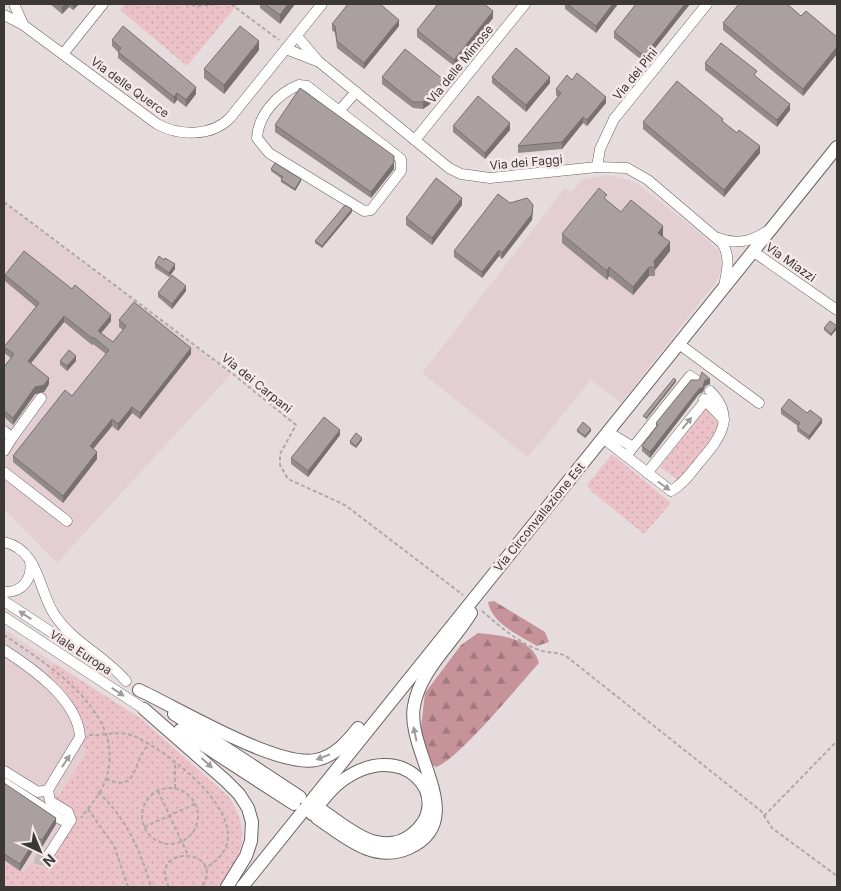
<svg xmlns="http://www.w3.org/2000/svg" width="841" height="891" font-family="Inter,sans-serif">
<defs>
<pattern id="grass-dots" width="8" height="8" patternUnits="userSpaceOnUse" patternTransform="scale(1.25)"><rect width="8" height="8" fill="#ebc2c7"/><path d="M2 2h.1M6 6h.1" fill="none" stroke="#caa7ac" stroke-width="1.8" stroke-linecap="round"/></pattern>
<pattern id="forest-firs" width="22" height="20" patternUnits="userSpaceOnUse" patternTransform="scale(1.25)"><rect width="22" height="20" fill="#c7939b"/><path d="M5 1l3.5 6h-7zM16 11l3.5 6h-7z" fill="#a3797f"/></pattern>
</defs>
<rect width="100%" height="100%" fill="#e7dcdd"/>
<g fill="#e3cfd2">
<polygon points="607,175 629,180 639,185 701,234 719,251 722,264 721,272 715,283 621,403 591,380 528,457 422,373 565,188 571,192 583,179"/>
<polygon points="4,203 231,374 57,563 4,509"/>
<polygon points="4,629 54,663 48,673 64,692 84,726 85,737 82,746 88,750 58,798 52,794 76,815 74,825 47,866 39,867 31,863 15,887 4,887"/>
</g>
<g fill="url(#grass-dots)">
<polygon points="124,4 238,4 187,66 120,10"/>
<polygon points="707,407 719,420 718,432 679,481 660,467"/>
<polygon points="612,454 671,503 644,534 592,492 587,485"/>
<path d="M54 663 140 718 228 796C253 833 242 853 220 887H4L5 861 24 873 31 863 39 867 47 866 76 819V815L51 797V793L58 797 88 750 82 746C90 721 65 689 47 673Z"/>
</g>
<g fill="url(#forest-firs)">
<path d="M494 601 545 632 549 642 537 646C519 635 492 624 488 602Z"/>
<path d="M478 633C500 635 533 638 539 663 519 685 458 760 436 767L430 763 420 736 425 693 461 645Z"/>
</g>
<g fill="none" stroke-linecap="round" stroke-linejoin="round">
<polyline stroke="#c5bbbc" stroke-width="10" stroke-dasharray="10 5" stroke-linecap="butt" points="35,858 43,861 48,856"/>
<g stroke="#6b6263" stroke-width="11">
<g id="minor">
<polyline points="14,4 23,24"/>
<path d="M4 15 22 24 157 124C179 136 211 137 230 118L322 4"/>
<path d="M297 36 318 61 449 168 461 174 490 178 597 167 627 168 648 180 722 243C731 257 727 271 724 286"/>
<polyline points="286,49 317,61"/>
<polyline points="63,54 103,4"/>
<path d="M299 85 307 86 401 159V171L371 210 364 211 269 153 257 138C258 115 278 93 299 85Z"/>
<polyline points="338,112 356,92"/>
<polyline points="415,140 525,4"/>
<polyline points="597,167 600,149 614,119 707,4"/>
<path d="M718 238C736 245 751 242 767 231"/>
<polyline points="754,252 837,310"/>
<polyline points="679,344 759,403"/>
<polyline points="704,399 724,420"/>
<polyline points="4,431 12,438 4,451"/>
<polyline points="608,432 633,447"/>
<polyline points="12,438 41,398"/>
<path d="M603 438 671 491C682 485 690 474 698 464 718 440 738 419 710 391"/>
<polyline points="626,456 690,376 696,380"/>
<polyline points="4,472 67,521"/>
<polyline points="647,473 706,400"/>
<path d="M4 542C39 550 38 589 54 614 73 643 104 655 126 681"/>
<path d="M4 592C22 593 33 579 30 561"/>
<polyline points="4,601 86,655"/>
<polyline points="4,617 144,709"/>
<path d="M4 650C32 668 78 700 80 737L48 790 38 792 4 771"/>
<polyline points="4,783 62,820"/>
<polyline points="48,790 50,801 68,812 71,820 48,856"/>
</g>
</g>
<g stroke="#6b6263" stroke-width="14">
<g id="major">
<path d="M139 690C178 708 277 768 316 760 335 756 347 742 358 728"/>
<polyline points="144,709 226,781 239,794 248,808 252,822 251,841 246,856 227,887"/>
<polyline points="174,714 300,797"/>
<polyline points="180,730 294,804"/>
<path d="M312 814C320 803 329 791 339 783 403 733 458 800 411 835 400 844 386 845 372 841 354 835 338 821 323 811"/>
<path d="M317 818C345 837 374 864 409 848 471 820 405 751 414 706 420 670 453 643 471 613"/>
<polyline points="242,887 837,147"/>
</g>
</g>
<g stroke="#b1a9a9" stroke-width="2" stroke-dasharray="4 2.5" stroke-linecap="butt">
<polyline points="185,4 197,6 219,4"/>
<polyline points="231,4 279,40"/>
<polyline points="4,202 233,374 296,425 280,454 280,465 288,479 345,505 463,595"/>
<path d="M482 611C498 625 519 643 539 650 548 653 557 652 566 656L761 811 772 828 837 876"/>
<path d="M4 635C48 665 128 713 106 779 101 793 90 806 81 818"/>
<path d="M89 735C104 736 119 730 134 736 172 753 273 831 205 868"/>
<path d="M106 779 118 783 128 781C138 771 137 757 149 744"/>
<circle cx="170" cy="816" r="28"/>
<polyline points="175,788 175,761"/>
<polyline points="158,791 188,855"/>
<path d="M98 792C127 819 140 850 151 887"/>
<polyline points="88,809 114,846 128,887"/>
<polyline points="764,816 837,741"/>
<polyline points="144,827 195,804"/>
<path d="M169 887C146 844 227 847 202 887"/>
</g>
<use href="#minor" stroke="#fff" stroke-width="10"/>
<use href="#major" stroke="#fff" stroke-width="12"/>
</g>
<g fill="#938a8a">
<polygon points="50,4 79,4 73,10 69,7 62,14"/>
<polygon points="260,4 295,4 280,24 260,8"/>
<polygon points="565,4 618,4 596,33 565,9"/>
<polygon points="690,4 644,62 614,38 614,32"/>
<polygon points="493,18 454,66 417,37 417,30"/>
<polygon points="723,23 837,37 837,54 803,96 723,30"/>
<polygon points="332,24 399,26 364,69 337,48 335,33 332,30"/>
<polygon points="112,40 196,94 186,107 177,100 174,104 118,58 118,52 112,46"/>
<polygon points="259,50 224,94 204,78 204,69"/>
<polygon points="705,63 790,110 777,127 705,70"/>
<polygon points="382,77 444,86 429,105 423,109 413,108 382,84"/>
<polygon points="492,77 550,83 526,112 492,83"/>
<polygon points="572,80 606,103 587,126 583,123 562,149 518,153 518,146 558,97 556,95 556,89"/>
<polygon points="643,122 723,122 760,153 724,197 643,129"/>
<polygon points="275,125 394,169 371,198 275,132"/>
<polygon points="453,126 510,130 485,159 453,132"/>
<polygon points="271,169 301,181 295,191 281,182 282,179 271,171"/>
<polygon points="607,201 621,212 663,235 663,236 670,251 655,270 655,276 649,276 633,295 609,276 607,280 562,243 562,234"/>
<polygon points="510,203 533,211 532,220 502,259 499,256 482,278 454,257 454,251"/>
<polygon points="462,205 432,245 406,225 406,218"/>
<polygon points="352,212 322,248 315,243 315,241"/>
<polygon points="155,263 175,269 169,277 155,268"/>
<polygon points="5,275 111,321 101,333 113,342 123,330 119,327 119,320 191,354 140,419 132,413 118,431 112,426 93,449 97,459 63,503 13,462 13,456 72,396 106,354 93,344 92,345 64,322 31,363 49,384 44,392 35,394 13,425 4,417 4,367 11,358 4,353 4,347 36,307 5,281"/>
<polygon points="186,291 172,309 158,297 158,293"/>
<polygon points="837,326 831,336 824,330 824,328"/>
<polygon points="60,361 76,361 67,371 60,365"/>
<polygon points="699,380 710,384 705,386 703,392 699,394 650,458 642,451 642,446 656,427 656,423"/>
<polygon points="781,409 807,413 822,423 809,440 797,431 798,426 781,414"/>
<polygon points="577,430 591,431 585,438 577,432"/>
<polygon points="340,435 308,477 291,464 291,458"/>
<polygon points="362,440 356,448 350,444 350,441"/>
<polygon points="4,783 56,824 42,847 37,844 20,871 4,860"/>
</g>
<g fill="#787071">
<polygon points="65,4 69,4 69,7 62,14 62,7"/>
<polygon points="73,4 79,4 73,10"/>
<polygon points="288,4 295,4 280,24 280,15"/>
<polygon points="613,4 618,4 596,33 596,26"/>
<polygon points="685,4 690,4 644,62 644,56"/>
<polygon points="493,11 493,18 454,66 454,60"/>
<polygon points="399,20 399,26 364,69 364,63"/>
<polygon points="259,41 259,50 224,94 224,85"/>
<polygon points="837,47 837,54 803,96 803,89"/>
<polygon points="550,77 550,83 526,112 526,105"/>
<polygon points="444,80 444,86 429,105 423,109 423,102"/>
<polygon points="196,87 196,94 186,107 186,100"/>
<polygon points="177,93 177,100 174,104 174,97"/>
<polygon points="606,97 606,103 587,126 587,120"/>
<polygon points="790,104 790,110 777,127 777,120"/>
<polygon points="583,117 583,123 562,149 562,142"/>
<polygon points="510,123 510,130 485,159 485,153"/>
<polygon points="760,146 760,153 724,197 724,190"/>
<polygon points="394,162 394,169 371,198 371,192"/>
<polygon points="301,179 301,181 295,191 295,189"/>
<polygon points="462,198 462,205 432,245 432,238"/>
<polygon points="533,205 532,220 502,259 502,253"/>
<polygon points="352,209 352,212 322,248 322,246"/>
<polygon points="663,226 663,235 658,242 658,233"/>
<polygon points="670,242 670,251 655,270 654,261"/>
<polygon points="499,250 499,256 482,278 482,272"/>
<polygon points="175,264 175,269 169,277 169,273"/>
<polygon points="609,267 609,276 607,280 607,271"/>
<polygon points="649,267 649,276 633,295 633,287"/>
<polygon points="186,286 186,291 172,309 172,304"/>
<polygon points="111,315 111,321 98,337 98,331"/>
<polygon points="64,316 64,322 28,367 28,361"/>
<polygon points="837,326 837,329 831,336 831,334"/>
<polygon points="191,348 191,354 140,419 140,413"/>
<polygon points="76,356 76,361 67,371 67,366"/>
<polygon points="49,378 49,384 44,392 35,394 13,425 13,418 35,387"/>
<polygon points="710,379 710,384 705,386 703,392 699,394 650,458 650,452 705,380"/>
<polygon points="676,380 676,382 646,420 646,418"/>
<polygon points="132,407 132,413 118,431 118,424"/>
<polygon points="112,419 112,426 90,453 90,446"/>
<polygon points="822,419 822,423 809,440 809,436"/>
<polygon points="591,429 591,431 585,438 585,436"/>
<polygon points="340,430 340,435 308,477 308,471"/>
<polygon points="362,438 362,440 356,448 356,446"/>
<polygon points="97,452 97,459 63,503 63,496"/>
<polygon points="56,818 56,824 42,847 42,840"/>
<polygon points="37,837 37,844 20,871 20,864"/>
</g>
<g fill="#aba0a1" stroke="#787071">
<polygon points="58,4 65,4 62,7"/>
<polygon points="265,4 288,4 280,15"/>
<polygon points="348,4 380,4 399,20 364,63 337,41 335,26 332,24"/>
<polygon points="438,4 484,4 493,11 454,60 417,30"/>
<polygon points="567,4 613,4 596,26"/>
<polygon points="636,4 685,4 644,56 614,32"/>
<polygon points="739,4 787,4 801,16 806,11 837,37 837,47 803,89 723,23"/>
<polygon points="123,26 196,87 186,100 177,93 174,97 118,52 121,48 112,40"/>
<polygon points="240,26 259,41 224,85 204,69"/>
<polygon points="721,43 757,71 754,75 790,104 777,120 705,63"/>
<polygon points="516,48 550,77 526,105 492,77"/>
<polygon points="405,49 444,80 429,98 423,102 413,102 382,77"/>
<polygon points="577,73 606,97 587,120 583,117 562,142 518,146 561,93 556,89 567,75 572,80"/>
<polygon points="677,81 723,119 722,121 737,133 739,130 760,146 724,190 643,122"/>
<polygon points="300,88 394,156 394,162 371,192 275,125"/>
<polygon points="478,96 510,123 485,153 453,126"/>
<polygon points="275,163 301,179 295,189 281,180 283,177 271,169"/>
<polygon points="436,178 462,198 432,238 406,218"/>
<polygon points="599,188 607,195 604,198 621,212 631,200 663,226 658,233 670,242 654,261 655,267 649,267 633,287 609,267 607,271 562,234"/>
<polygon points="498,194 510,203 527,198 530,201 533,205 532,214 502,253 499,250 482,272 454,251"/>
<polygon points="345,205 352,209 322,246 315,241"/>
<polygon points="24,251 72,289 75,285 111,315 98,331 113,342 126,326 119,320 134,302 191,348 140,413 132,407 118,424 112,419 90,446 97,452 63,496 13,456 65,390 72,396 109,350 93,337 92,338 64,316 28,361 49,378 44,385 35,387 13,418 4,411 4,367 14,354 4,347 39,303 5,275"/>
<polygon points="159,256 164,260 165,258 175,264 169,273 155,263"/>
<polygon points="172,275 186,286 172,304 158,293"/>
<polygon points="830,321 837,326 831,334 824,328"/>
<polygon points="69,350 76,356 67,366 60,361"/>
<polygon points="702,372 710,379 705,380 703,387 699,389 650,452 642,446 658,425 656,423 691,380 699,380"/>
<polygon points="674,378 676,380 646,418 643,416"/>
<polygon points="789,399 807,413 810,410 822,419 809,436 797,427 800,423 781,409"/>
<polygon points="324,417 340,430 308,471 291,458"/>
<polygon points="583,422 591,429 585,436 577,430"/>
<polygon points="356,433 362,438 356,446 350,441"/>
<polygon points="4,783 56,818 42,840 37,837 20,864 4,854"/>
</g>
<defs><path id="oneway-solid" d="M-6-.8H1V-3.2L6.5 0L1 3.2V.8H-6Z" transform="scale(1.25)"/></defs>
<g fill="#9e9c9c">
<use href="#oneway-solid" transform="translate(687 423) rotate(-51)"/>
<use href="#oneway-solid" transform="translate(664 486) rotate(36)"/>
<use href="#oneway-solid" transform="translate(25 615) rotate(-147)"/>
<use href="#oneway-solid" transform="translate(118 692) rotate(33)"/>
<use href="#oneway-solid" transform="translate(415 734) rotate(-102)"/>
<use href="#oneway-solid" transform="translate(323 757) rotate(159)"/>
<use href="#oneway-solid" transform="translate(66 761) rotate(-57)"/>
<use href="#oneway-solid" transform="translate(207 763) rotate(42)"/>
</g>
<g text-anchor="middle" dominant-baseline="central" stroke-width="5" stroke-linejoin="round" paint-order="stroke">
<g font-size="12" fill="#3c3838" stroke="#f5e9eb">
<text transform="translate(460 64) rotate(-51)">Via delle Mimose</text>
<text transform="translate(635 74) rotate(-51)">Via dei Pini</text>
<text transform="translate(130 87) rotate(36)">Via delle Querce</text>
<text transform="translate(526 162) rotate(-5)">Via dei Faggi</text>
<text transform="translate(791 262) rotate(35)">Via Miazzi</text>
<text transform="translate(257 383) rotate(39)">Via dei Carpani</text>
<text transform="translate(539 517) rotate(-51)">Via Circonvallazione Est</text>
<text transform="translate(81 652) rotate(33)">Viale Europa</text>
</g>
</g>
<rect width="841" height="891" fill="none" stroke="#3c3838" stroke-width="10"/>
<g transform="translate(40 851) rotate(136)" stroke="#f5e9eb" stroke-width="4" paint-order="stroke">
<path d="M0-4L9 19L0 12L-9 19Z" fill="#3c3838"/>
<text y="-8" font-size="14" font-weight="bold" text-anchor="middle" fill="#3c3838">N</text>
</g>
</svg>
